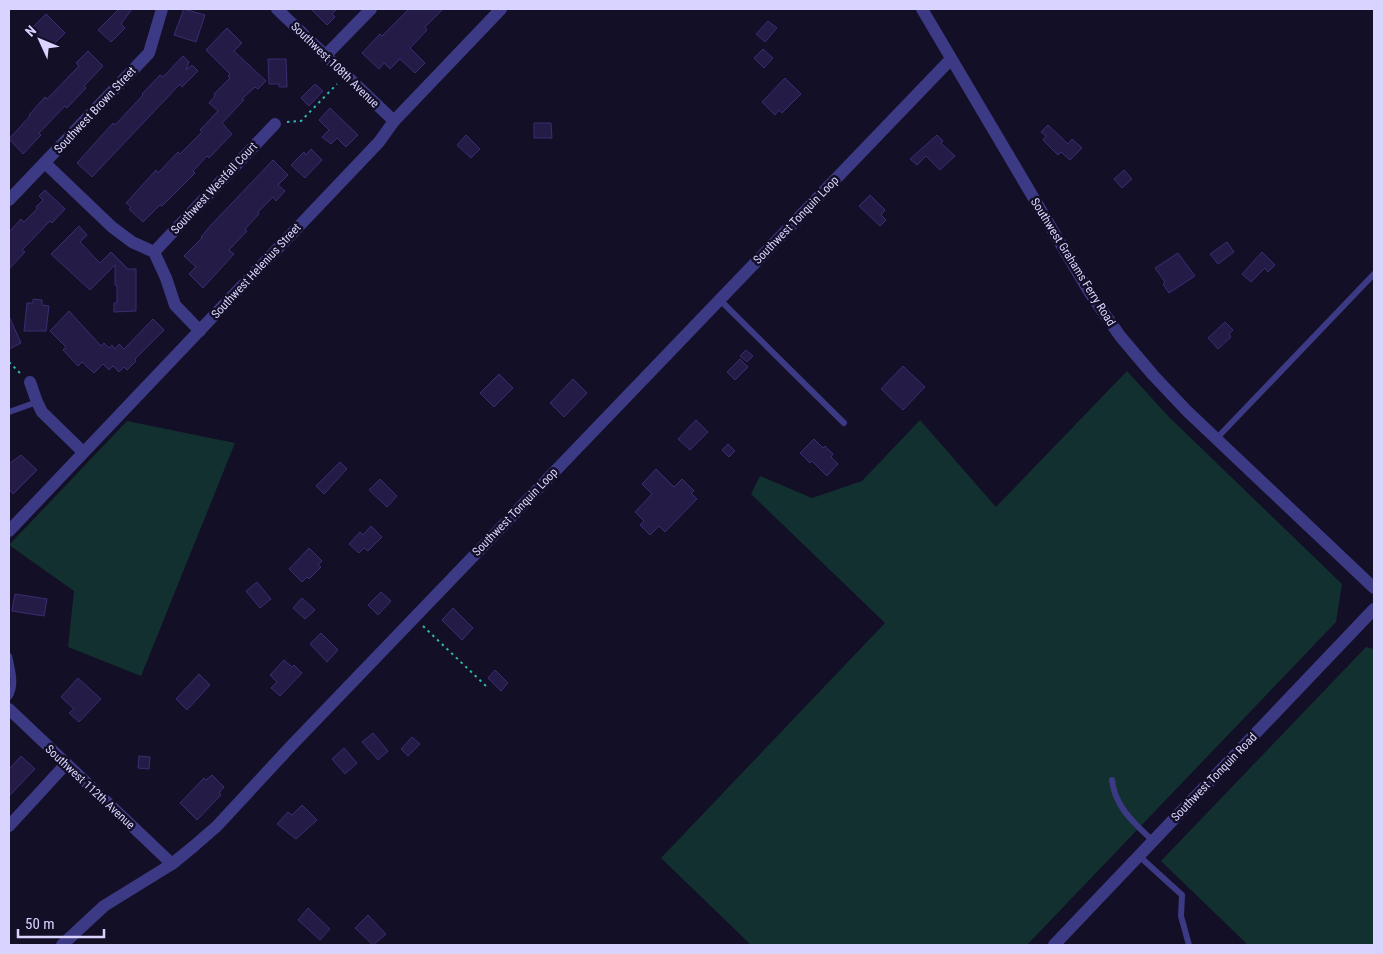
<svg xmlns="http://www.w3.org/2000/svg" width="1383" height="954" font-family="'Roboto Condensed',sans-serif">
<rect width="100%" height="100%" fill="#130f26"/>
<g fill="#12302f">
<polygon points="1127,371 1168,416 1342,584 1336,622 1027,945 751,945 661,858 885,623 751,494 760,476 812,498 862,481 920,420 996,507"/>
<polygon points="127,421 235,443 141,676 68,647 74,591 9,545"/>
<polygon points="1366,647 1374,649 1374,945 1248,945 1161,861"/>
</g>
<g fill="#241b47" stroke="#3b2d73">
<polygon points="119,9 132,9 121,24 125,28 111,42 98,30"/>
<polygon points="184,9 205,15 196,42 174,35"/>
<polygon points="311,9 337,9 332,14 335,17 327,25"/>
<polygon points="409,9 443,9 425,27 427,30 410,48 425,63 415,73 400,59 390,69 384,63 379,69 362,53 380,34 382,36"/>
<polygon points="46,14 65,33 50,48 31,29"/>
<polygon points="768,21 777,28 765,42 756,34"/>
<polygon points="227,28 242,43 234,51 266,81 258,89 255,87 242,99 244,100 222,123 232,134 209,158 207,156 193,171 195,173 162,206 160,205 143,222 129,209 131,207 126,203 156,170 158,173 178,152 180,154 202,132 200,130 218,111 209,103 215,96 214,94 230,78 228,76 230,74 206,50"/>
<polygon points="763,49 773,58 764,68 754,58"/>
<polygon points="88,51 103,66 84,86 86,88 67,108 65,106 39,133 41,135 23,154 9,139 30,116 29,115 45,97 47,99 79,66 76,63"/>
<polygon points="183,56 189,62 186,70 192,65 198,71 182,87 180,84 92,177 77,163 113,123 115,125 143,95 142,94 160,75 163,77"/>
<polygon points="268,59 286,59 287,87 279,87 279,84 269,84"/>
<polygon points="785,78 801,94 782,113 779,110 775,115 762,102"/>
<polygon points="315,84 323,91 309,106 301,98"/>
<polygon points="330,108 358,135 346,147 337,138 331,144 322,137 329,130 319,120"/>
<polygon points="534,123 551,123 552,138 534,138"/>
<polygon points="1048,125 1068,144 1072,139 1082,148 1070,160 1061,152 1058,155 1043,140 1046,136 1041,132"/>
<polygon points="466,135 480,149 471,158 457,145"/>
<polygon points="937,135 943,141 941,143 955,156 940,170 926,156 917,165 910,159"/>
<polygon points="311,149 322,160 305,178 291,165 304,152 306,155"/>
<polygon points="273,160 288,175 278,185 285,191 276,201 273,197 258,212 259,214 245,229 247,231 229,250 234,254 203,288 189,274 196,267 184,256 202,238 201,237 212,224"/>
<polygon points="1124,170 1132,179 1122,188 1114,179"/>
<polygon points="45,190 65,209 52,223 50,221 22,250 25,252 9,269 9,232 21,219 24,222 37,209 36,207 43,200 39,196"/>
<polygon points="870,195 885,210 881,215 886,220 880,226 859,206"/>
<polygon points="79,226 87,235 80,242 100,263 111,252 128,269 136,269 136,311 114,312 114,303 117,303 117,285 115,285 115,265 90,290 51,254"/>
<polygon points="1227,242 1234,252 1218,264 1210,254"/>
<polygon points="1262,252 1275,265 1268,272 1265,268 1251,282 1242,274"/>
<polygon points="1178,253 1195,276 1169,293 1163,284 1165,282 1155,268"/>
<polygon points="33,299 42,300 42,305 49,306 46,331 24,331 27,303 33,303"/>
<polygon points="69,311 101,346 104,343 109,348 112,345 115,349 119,344 124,349 153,319 164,330 135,359 136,361 127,370 124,367 119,372 113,366 109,370 103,364 94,373 82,362 78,366 63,350 66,347 50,331"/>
<polygon points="9,316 21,343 9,349"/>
<polygon points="1225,322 1233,330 1229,334 1231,337 1218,349 1208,338"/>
<polygon points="746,350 753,356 747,362 740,356"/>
<polygon points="740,359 748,367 735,380 727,372"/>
<polygon points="903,366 925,387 903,410 881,389"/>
<polygon points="499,374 513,388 494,407 480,393"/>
<polygon points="573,379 587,393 564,417 550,403"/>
<polygon points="696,420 708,432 690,450 678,439"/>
<polygon points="814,439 823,448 825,446 833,454 831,457 838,464 827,476 812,461 810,463 800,453"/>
<polygon points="728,444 735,451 729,457 722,450"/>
<polygon points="21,455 37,470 13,494 9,489 9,464"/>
<polygon points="340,462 347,469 324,494 316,486"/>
<polygon points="656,469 674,487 682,479 694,491 691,493 697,499 665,532 659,526 650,535 640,525 644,521 635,512 652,494 642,484"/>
<polygon points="380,479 397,496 387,507 369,490"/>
<polygon points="371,526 382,537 368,551 364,548 359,553 349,544 360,532 363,535"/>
<polygon points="309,548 322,561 318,565 321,567 309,579 307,577 302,582 289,569"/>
<polygon points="257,582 271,599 260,608 246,591"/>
<polygon points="381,592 391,601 378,615 368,605"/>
<polygon points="15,594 47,599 44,616 12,611"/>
<polygon points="302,598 315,610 305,619 293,608"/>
<polygon points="453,608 473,628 462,640 442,620"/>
<polygon points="321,633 338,650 327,662 310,644"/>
<polygon points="284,660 292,667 294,665 302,673 280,696 271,688 277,682 270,675"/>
<polygon points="495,670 508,683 501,691 488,678"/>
<polygon points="199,674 210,685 187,710 176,699"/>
<polygon points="78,678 101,699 79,722 69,713 74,709 61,697"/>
<polygon points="373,733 388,751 378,760 362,742"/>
<polygon points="412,737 420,744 408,756 401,749"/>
<polygon points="344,748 357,763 345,774 332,759"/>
<polygon points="21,756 35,769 9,796 9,769"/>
<polygon points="139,756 150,757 149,769 138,768"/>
<polygon points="212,775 224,787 219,793 221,795 197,820 180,803 204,778 206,780"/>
<polygon points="302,805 317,820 296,839 277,824 288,812 292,815"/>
<polygon points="308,908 330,929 320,940 298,920"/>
<polygon points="368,915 386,934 373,945 355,928"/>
</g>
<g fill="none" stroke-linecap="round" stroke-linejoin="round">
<g stroke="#2fb8b0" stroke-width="2" stroke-dasharray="2.5 4" stroke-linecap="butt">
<polyline points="287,122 301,121 337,84"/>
<polyline points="9,362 21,374"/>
<polyline points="423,626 487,687"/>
</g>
<g stroke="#3d3a85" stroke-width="6">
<polyline points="720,300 844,423"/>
<polyline points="9,412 37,402"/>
<polyline points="1216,439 1374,274"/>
<path d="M9 656C12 669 17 686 9 697"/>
<path d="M1112 780C1115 807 1134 823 1153 841"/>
<polyline points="1139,856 1182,895 1181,916 1189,945"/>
</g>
<g stroke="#3d3a85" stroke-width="12">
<polyline points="325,56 371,9"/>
<polyline points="45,163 112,227 132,242 154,252 166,278 175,305 200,331"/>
<polyline points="9,200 149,53 162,9"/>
<polyline points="154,252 275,124"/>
<polyline points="30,382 37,402 42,412 83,452"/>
<polyline points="9,531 379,142 394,121"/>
<polyline points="9,709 172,864"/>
<polyline points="9,826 66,764"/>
<polyline points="62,945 104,906 172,864 194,846 217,826 291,746 951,59"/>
</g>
<g stroke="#3d3a85" stroke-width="12">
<polyline points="277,9 394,121 501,9"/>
<polyline points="922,9 1062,246 1090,293 1120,336 1153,375 1187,411 1374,588"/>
<polyline points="1054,945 1374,609"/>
</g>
</g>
<g text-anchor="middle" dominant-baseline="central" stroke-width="5" stroke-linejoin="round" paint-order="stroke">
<g font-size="12" fill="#d9d4ff" stroke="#130f26">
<text transform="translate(335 65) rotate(44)">Southwest 108th Avenue</text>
<text transform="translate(95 110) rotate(-47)">Southwest Brown Street</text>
<text transform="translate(214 188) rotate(-47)">Southwest Westfall Court</text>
<text transform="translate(796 220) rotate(-46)">Southwest Tonquin Loop</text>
<text transform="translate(1073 262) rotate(58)">Southwest Grahams Ferry Road</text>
<text transform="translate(256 271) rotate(-47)">Southwest Helenius Street</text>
<text transform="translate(515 512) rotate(-46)">Southwest Tonquin Loop</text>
<text transform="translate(1214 777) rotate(-46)">Southwest Tonquin Road</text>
<text transform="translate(90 787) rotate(43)">Southwest 112th Avenue</text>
</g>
</g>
<rect width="1383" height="954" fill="none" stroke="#d9d4ff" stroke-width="20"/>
<g transform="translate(40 40) rotate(314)" stroke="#130f26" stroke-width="4" paint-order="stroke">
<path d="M0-4L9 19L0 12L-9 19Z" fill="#d9d4ff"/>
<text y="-8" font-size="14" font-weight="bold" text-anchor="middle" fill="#d9d4ff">N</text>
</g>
<path d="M18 929v8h86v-8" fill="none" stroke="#d9d4ff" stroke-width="2.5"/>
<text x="25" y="929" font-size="15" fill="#d9d4ff" stroke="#130f26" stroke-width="4" paint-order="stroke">50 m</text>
</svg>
